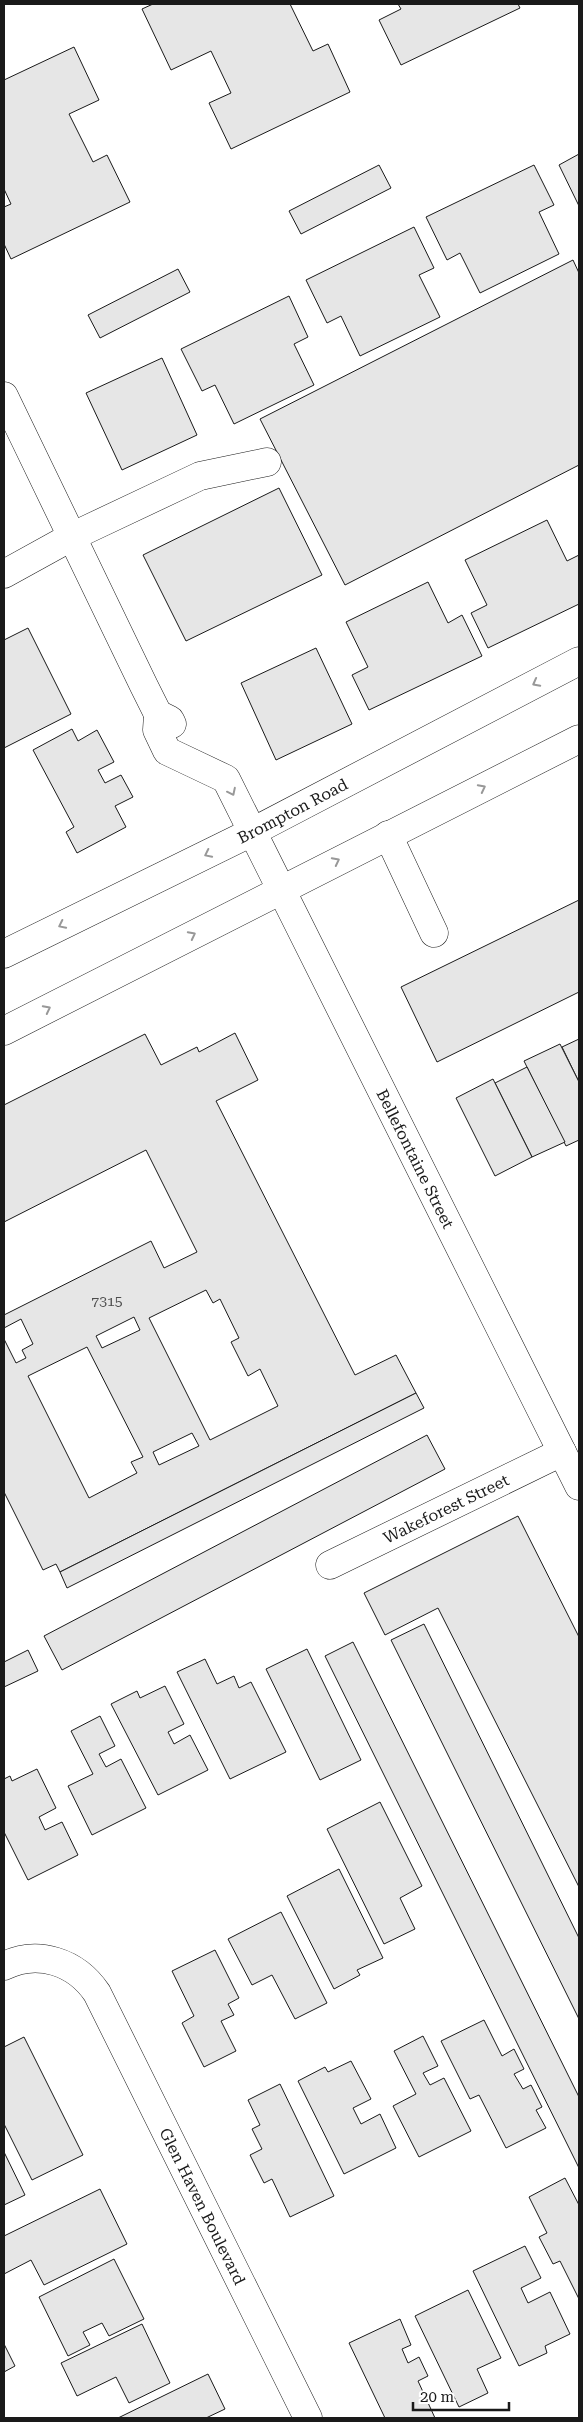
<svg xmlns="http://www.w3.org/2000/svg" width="583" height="2422" font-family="'Roboto Serif',serif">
<rect width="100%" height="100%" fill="#fff"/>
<g fill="#e6e6e6" stroke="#1a1a1a" fill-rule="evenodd">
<polygon points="153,4 290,4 313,51 328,44 350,92 231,149 209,103 231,93 211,51 171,70 142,9"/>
<polygon points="398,4 518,4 520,8 401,65 379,20 401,9"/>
<polygon points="74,47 99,100 69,114 93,162 107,155 130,202 11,259 4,244 4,207 11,204 4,189 4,80"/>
<polygon points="579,154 579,206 559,165"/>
<polygon points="379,165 391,188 301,234 289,211"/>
<polygon points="534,165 554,205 539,212 559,254 480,293 460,253 447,260 426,217"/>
<polygon points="414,227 434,268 419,275 440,317 360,356 341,316 327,323 306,280"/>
<polygon points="573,260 579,273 579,465 345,585 260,419"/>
<polygon points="178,269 190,292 100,338 88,315"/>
<polygon points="289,296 308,337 294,344 314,385 234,424 215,385 202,391 181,349"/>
<polygon points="162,358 197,435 122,470 86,393"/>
<polygon points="279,488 322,575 186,641 143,555"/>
<polygon points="547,520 567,561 579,555 579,604 488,648 471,613 487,605 465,560"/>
<polygon points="428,582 448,623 462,615 482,656 369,710 352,675 368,667 346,622"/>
<polygon points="28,628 71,714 4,748 4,640"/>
<polygon points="316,648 352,724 276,760 241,683"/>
<polygon points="72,729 78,741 97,730 114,762 98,770 105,783 121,775 133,797 115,806 126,827 77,853 66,832 74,827 33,750"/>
<polygon points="579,900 579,992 437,1062 401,987"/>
<path d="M235 1033 258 1080 216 1101 355 1375 396 1355 416 1393 60 1572 56 1564 43 1570 4 1492V1339L16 1363 26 1358 22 1350 33 1344 21 1319 4 1328V1315L151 1241 164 1268 197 1252 146 1150 4 1222V1105L145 1034 161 1065 197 1047 199 1052ZM206 1290 213 1303 220 1299 239 1338 231 1342 248 1376 260 1369 278 1406 210 1440 149 1318ZM134 1317 140 1330 102 1348 96 1336ZM87 1347 143 1457 131 1462 137 1473 89 1498 28 1376ZM192 1433 199 1446 159 1465 153 1452Z"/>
<polygon points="579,1039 579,1082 562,1047"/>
<polygon points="560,1044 579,1082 579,1140 566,1146 524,1061"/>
<polygon points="527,1067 565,1142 532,1157 495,1083"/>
<polygon points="493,1079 532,1157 495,1176 456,1098"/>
<polygon points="416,1393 424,1408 67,1588 60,1572"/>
<polygon points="427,1435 445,1469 62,1670 44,1636"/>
<polygon points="518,1516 579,1637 579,1887 438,1608 385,1635 364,1593"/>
<polygon points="424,1624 579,1938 579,2019 391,1640"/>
<polygon points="353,1642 579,2097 579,2168 325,1656"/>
<polygon points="307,1649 361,1760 320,1780 266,1669"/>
<polygon points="28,1650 38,1671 4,1687 4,1662"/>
<polygon points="205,1659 217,1684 234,1676 239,1688 251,1682 286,1752 230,1779 177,1672"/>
<polygon points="165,1686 184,1724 168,1732 174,1744 190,1735 208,1770 158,1795 111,1704 137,1691 140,1698"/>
<polygon points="100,1716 115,1746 99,1754 106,1767 121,1759 146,1808 92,1835 68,1786 93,1774 71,1731"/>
<polygon points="37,1769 56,1808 39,1817 45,1830 62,1822 78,1855 28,1880 4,1832 4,1779 10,1776 12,1781"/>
<polygon points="380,1802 422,1886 400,1898 415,1929 384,1944 327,1829"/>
<polygon points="339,1869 383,1958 357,1970 360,1975 334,1989 287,1896"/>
<polygon points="281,1912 327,2003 295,2019 272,1975 252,1985 228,1939"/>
<polygon points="215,1950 239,1998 228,2004 234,2015 221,2021 236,2051 204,2067 182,2023 194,2016 172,1971"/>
<polygon points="484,2020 502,2056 514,2049 524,2069 514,2074 523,2089 531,2085 542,2107 536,2110 546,2128 506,2148 479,2095 470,2099 441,2041"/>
<polygon points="423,2036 438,2066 423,2073 430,2085 444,2078 471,2131 419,2157 393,2106 416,2094 394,2051"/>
<polygon points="24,2037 83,2155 32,2180 4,2124 4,2047"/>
<polygon points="351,2061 371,2099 353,2108 361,2124 380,2114 396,2148 344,2174 298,2081 325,2067 328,2072"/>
<polygon points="280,2084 334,2196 290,2217 272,2179 264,2183 250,2155 262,2149 252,2129 260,2125 248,2100"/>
<polygon points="4,2152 25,2195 4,2205"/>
<polygon points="565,2178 579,2205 579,2299 560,2261 553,2264 539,2237 547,2233 529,2197"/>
<polygon points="100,2189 127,2244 44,2285 31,2260 4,2274 4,2236"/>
<polygon points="525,2246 541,2278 521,2288 528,2303 550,2292 570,2334 545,2346 547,2353 519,2366 473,2271"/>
<polygon points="114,2259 144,2319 109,2336 102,2323 83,2332 90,2345 68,2356 39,2297"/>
<polygon points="468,2290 501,2358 477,2369 488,2393 459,2407 415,2316"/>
<polygon points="400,2319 411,2345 402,2349 408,2363 419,2357 428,2376 418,2381 435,2418 385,2418 349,2343"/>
<polygon points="142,2324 170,2383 129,2403 116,2377 77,2396 61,2363"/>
<polygon points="4,2344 15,2366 4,2372"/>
<polygon points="208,2374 225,2409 206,2418 118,2418"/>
</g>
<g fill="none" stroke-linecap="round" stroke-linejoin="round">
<g stroke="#1a1a1a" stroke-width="29">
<g id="minor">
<polyline points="4,396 144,686 158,714 170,720 172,724"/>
<polyline points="4,574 73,536 200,476 267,462"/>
<path id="s1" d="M158 714 157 730 167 751 226 779 579 1486"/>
<polyline points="388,835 434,933"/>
<path id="s2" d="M4 954 252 832 579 661"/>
<polyline points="4,1031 579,739"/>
<path id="s3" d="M330 1565 562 1452"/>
<path id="s4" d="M4 1966C38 1949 76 1962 97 1993L308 2418"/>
</g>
</g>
<use href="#minor" stroke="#fff" stroke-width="28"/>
</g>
<defs><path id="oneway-chevron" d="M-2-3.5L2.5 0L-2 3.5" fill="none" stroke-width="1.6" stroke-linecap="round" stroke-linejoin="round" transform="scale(1.25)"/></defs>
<g stroke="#989898">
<use href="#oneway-chevron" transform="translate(536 683) rotate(152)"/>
<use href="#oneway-chevron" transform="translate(482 788) rotate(-27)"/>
<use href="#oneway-chevron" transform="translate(232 792) rotate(64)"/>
<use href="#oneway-chevron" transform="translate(208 854) rotate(154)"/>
<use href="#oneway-chevron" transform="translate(336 861) rotate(-27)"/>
<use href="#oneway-chevron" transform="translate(62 925) rotate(154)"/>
<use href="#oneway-chevron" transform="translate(192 935) rotate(-27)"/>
<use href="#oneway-chevron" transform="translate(47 1009) rotate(-27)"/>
</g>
<g text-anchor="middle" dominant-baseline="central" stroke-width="4" stroke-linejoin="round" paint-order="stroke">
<g font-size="14" fill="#4d4d4d">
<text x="107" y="1301">7315</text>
</g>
<g font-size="16" fill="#1a1a1a" stroke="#fff">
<text stroke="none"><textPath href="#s2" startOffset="322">Brompton Road</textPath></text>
<text stroke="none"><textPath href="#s1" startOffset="529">Bellefontaine Street</textPath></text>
<text stroke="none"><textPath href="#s3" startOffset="129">Wakeforest Street</textPath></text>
<text stroke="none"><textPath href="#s4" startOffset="344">Glen Haven Boulevard</textPath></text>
</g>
</g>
<rect width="583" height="2422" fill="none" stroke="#1a1a1a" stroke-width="10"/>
<path d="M413 2402v8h96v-8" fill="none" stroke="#1a1a1a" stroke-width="2.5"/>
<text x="420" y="2402" font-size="15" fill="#1a1a1a" stroke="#ffffff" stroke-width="4" paint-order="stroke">20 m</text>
</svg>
